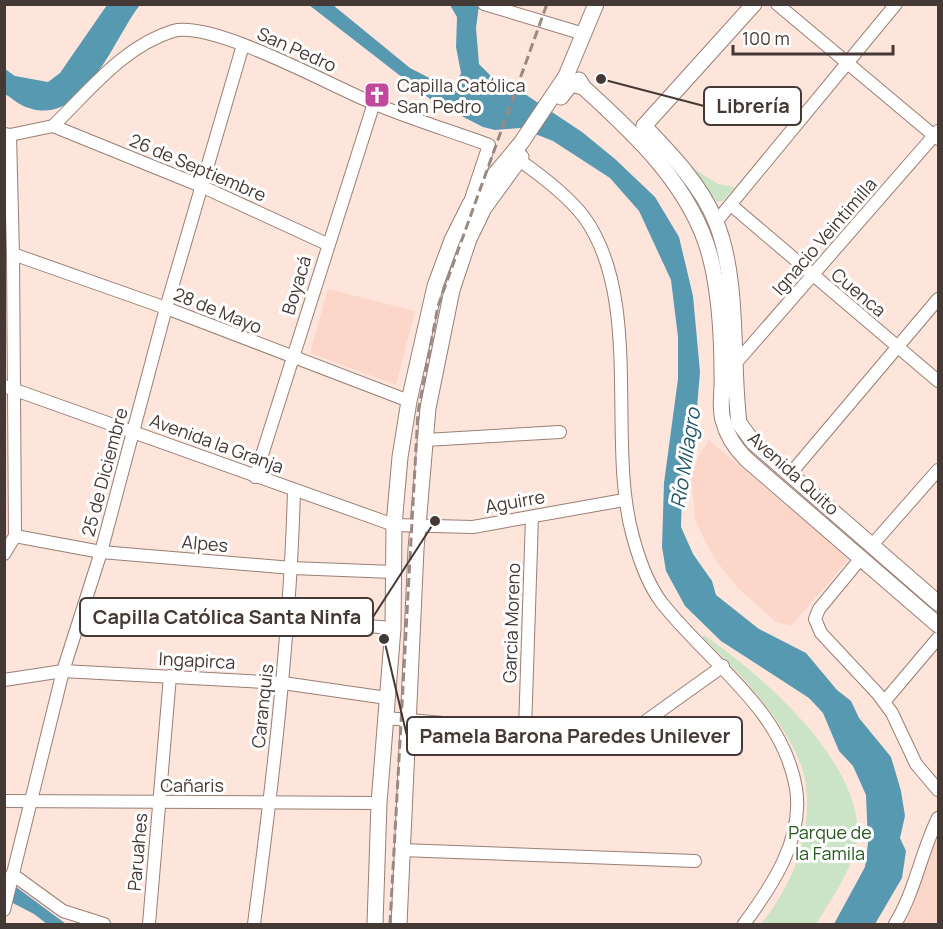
<svg xmlns="http://www.w3.org/2000/svg" width="943" height="929" font-family="Manrope,sans-serif">
<rect width="100%" height="100%" fill="#fde5dc"/>
<g fill="#fcd6c8">
<polygon points="5,140 7,140 10,534 5,544"/>
<polygon points="328,289 415,311 396,385 310,353"/>
<polygon points="709,440 849,559 792,625 777,623 737,587 717,562 704,539 695,518 691,477 700,453"/>
<polygon points="938,836 938,924 902,924 929,855"/>
</g>
<g fill="#cbe4c6">
<polygon points="690,166 718,184 735,187 723,201 717,202"/>
<path d="M704 635C762 675 872 769 856 848 852 868 827 907 816 924H761C793 885 812 835 806 785 800 737 738 668 702 638Z"/>
</g>
<g fill="#5799b1">
<path d="M107 5H140C115 36 84 127 29 108 20 106 12 98 5 94V69L15 76 48 82 60 73Z"/>
<polygon points="309,5 333,5 410,68 447,87 458,80 461,73 456,47 457,17 450,5 479,5 476,28 479,64 491,76 507,82 582,132 615,159 655,197 679,237 693,296 700,372 695,432 682,486 681,527 693,554 712,581 716,595 759,629 806,653 837,690 851,701 859,718 891,757 901,791 905,816 900,838 906,851 902,878 875,924 834,924 865,867 868,843 866,795 853,766 839,751 823,713 809,698 721,641 685,606 666,571 662,547 664,483 678,379 678,337 671,280 639,211 610,178 553,141 520,128 495,130 483,127 434,102"/>
<polygon points="4,878 66,924 47,924 34,914 5,899"/>
</g>
<g fill="none" stroke-linecap="round" stroke-linejoin="round">
<g stroke="#997f75" stroke-width="14">
<g id="minor">
<polyline points="484,4 584,34"/>
<polyline points="777,4 938,139"/>
<path d="M53 126C89 91 124 46 173 31 213 20 331 86 373 103 411 119 451 131 489 145L471 199"/>
<polyline points="53,126 201,186 327,244"/>
<polyline points="4,134 10,135 53,126"/>
<path d="M519 160C542 176 567 195 584 217 644 300 606 441 633 537 639 559 648 585 662 603 709 663 782 708 796 788 804 839 772 886 744 924"/>
<polyline points="731,205 938,381"/>
<polyline points="716,222 896,4"/>
<polyline points="13,254 166,308 409,401"/>
<polyline points="735,364 938,131"/>
<polyline points="4,386 394,525 473,527 624,500"/>
<polyline points="426,440 560,432"/>
<polyline points="791,473 938,299"/>
<polyline points="255,477 374,103"/>
<polyline points="15,536 101,552 292,568 393,572"/>
<polyline points="873,544 938,470"/>
<polyline points="4,554 15,536 13,254 10,135"/>
<polyline points="861,558 819,609 815,619 821,633 878,694 892,713 916,764 938,790"/>
<polyline points="118,605 231,612 289,620 393,628"/>
<polyline points="4,680 63,671 283,683 387,698"/>
<polyline points="884,702 938,638"/>
<polyline points="386,718 525,730 612,741 625,736 723,666"/>
<polyline points="525,730 532,517"/>
<polyline points="4,801 379,803"/>
<polyline points="401,850 695,861"/>
<polyline points="12,874 63,911 104,924"/>
<polyline points="4,910 63,671 101,552 166,308 243,45"/>
<polyline points="149,924 170,676"/>
<path d="M254 924C273 780 290 636 294 490"/>
<path d="M895 924C915 892 921 852 938 818"/>
</g>
</g>
<g stroke="#997f75" stroke-width="17">
<g id="major">
<path d="M579 80 583 87C635 134 692 187 710 256 720 294 722 336 722 375 723 389 719 407 723 420 727 436 735 448 746 459L938 625"/>
<polyline points="561,97 571,84 583,87"/>
<path d="M644 126C672 155 701 185 716 222 740 282 731 360 739 423L753 442 938 603"/>
<polyline points="644,126 754,4"/>
<polyline points="375,924 379,803 393,628 394,525 400,457 409,401 435,286 452,240 470,204 521,143 566,76 596,4"/>
<polyline points="399,924 416,549 428,408 452,290 469,239 484,208 521,157"/>
</g>
</g>
<use href="#minor" stroke="#fff" stroke-width="12"/>
<use href="#major" stroke="#fff" stroke-width="15"/>
<polyline stroke="#9a8882" stroke-width="3" stroke-dasharray="9 4.5" stroke-linecap="butt" points="390,924 418,412 438,306 547,4"/>
</g>
<defs>
<g id="church-square" transform="scale(1.35)"><rect x="-9" y="-9" width="18" height="18" rx="4" fill="#c0499e" stroke="#fff"/><path d="M-1.2-6h2.4v3.5h3.3v2.4h-3.3V6h-2.4V-.1h-3.3v-2.4h3.3Z" fill="#fff"/></g>
</defs>
<g fill-rule="evenodd">
<use href="#church-square" x="377" y="95"/>
</g>
<g text-anchor="middle" dominant-baseline="central" stroke-width="6" stroke-linejoin="round" paint-order="stroke">
<g font-size="18" fill="#453935" stroke="#fff">
<text transform="translate(297 49) rotate(24)">San Pedro</text>
<text transform="translate(198 167) rotate(23)">26 de Septiembre</text>
<text transform="translate(824 236) rotate(-49)">Ignacio Veintimilla</text>
<text transform="translate(296 285) rotate(-73)">Boyacá</text>
<text transform="translate(859 292) rotate(40)">Cuenca</text>
<text transform="translate(218 310) rotate(22)">28 de Mayo</text>
<text transform="translate(217 443) rotate(20)">Avenida la Granja</text>
<text transform="translate(104 472) rotate(-75)">25 de Diciembre</text>
<text transform="translate(794 473) rotate(42)">Avenida Quito</text>
<text transform="translate(515 501) rotate(-10)">Aguirre</text>
<text transform="translate(205 543) rotate(5)">Alpes</text>
<text transform="translate(511 623) rotate(-88)">Garcia Moreno</text>
<text transform="translate(197 660) rotate(3)">Ingapirca</text>
<text transform="translate(262 706) rotate(-84)">Caranquis</text>
<text x="192" y="785">Cañaris</text>
<text transform="translate(137 852) rotate(-85)">Paruahes</text>
</g>
<g font-size="18" fill="#453935" stroke="#fff" text-anchor="start">
<text x="397" y="85">Capilla Católica<tspan x="397" dy="21">San Pedro</tspan></text>
</g>
<g font-size="18" fill="#27581b" stroke="#fff">
<text x="830" y="832">Parque de<tspan x="830" dy="21">la Famila</tspan></text>
</g>
<g font-size="20" font-style="italic" fill="#22586a" stroke="#fff">
<text transform="translate(685 458) rotate(-81)">Río Milagro</text>
</g>
</g>
<path fill="none" stroke="#453935" stroke-width="2" d="M601 79L704 106M435 521L373 617M384 639L407 736"/>
<g fill="#453935" stroke="#fff" stroke-width="2">
<circle cx="601" cy="79" r="6"/>
<circle cx="435" cy="521" r="6"/>
<circle cx="384" cy="639" r="6"/>
</g>
<g fill="#fff" stroke="#453935" stroke-width="2">
<rect x="704" y="87" width="97" height="38" rx="6"/>
<rect x="80" y="598" width="293" height="38" rx="6"/>
<rect x="407" y="717" width="335" height="38" rx="6"/>
</g>
<g font-size="20" text-anchor="middle" font-weight="bold" fill="#453935">
<text x="753" y="113">Librería</text>
<text x="227" y="624">Capilla Católica Santa Ninfa</text>
<text x="575" y="743">Pamela Barona Paredes Unilever</text>
</g>
<rect width="943" height="929" fill="none" stroke="#453935" stroke-width="12"/>
<path d="M733 45v9h160v-9" fill="none" stroke="#453935" stroke-width="3"/>
<text x="742" y="45" font-size="18" fill="#453935" stroke="#ffffff" stroke-width="4.5" paint-order="stroke">100 m</text>
</svg>
